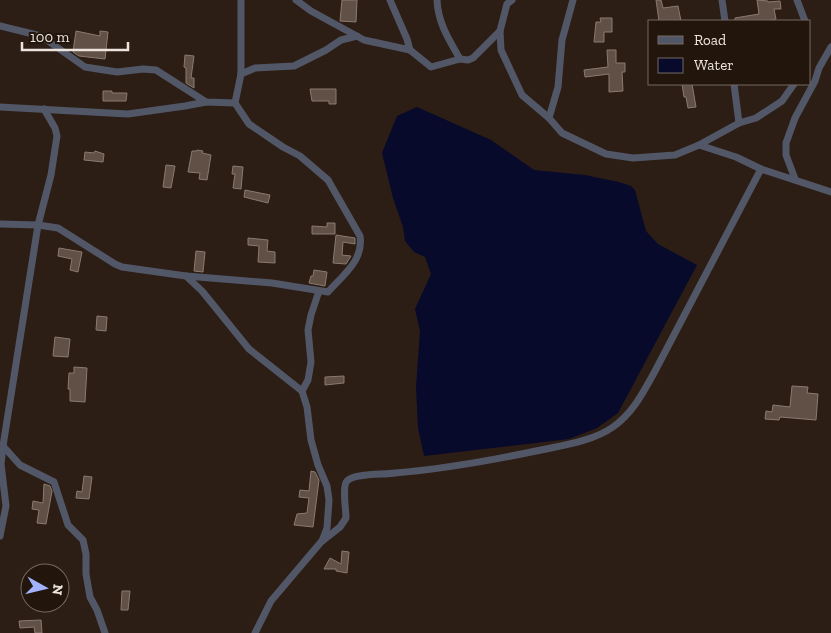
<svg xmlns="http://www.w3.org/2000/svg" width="831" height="633" font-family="'Zilla Slab',serif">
<rect width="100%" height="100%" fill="#2c1e15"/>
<polygon fill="#080a2c" points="417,107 491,140 534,170 585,175 619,182 631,186 635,190 646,231 658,244 697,265 618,413 597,428 569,439 424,456 418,428 416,387 420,331 415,309 431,274 425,257 414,252 405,241 403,227 393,198 382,153 397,116"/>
<g fill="#605046" stroke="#8b7a6f">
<polygon points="342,0 357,0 356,22 340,21"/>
<polygon points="656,0 661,0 663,8 678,6 681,21 659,21"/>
<polygon points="757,0 768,1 768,2 780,1 781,9 774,9 776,19 768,21 735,21 735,18 759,14"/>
<polygon points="600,18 612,18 612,32 604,32 604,42 594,42 596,22 601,22"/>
<polygon points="76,31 100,36 100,31 108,32 105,59 79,56 73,52"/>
<polygon points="607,50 616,50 616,63 625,63 625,72 622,72 623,91 609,92 609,74 585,77 584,70 608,67"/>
<polygon points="185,55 194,56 191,78 194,78 194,88 186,83 186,68 184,67"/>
<polygon points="682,84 692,84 696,107 688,108 686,97 684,97"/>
<polygon points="310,89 336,89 336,104 329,104 329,101 312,101"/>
<polygon points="103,91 112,91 112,93 127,93 126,101 103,101"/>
<polygon points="197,150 203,151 202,153 211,155 207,180 199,179 200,173 188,172 192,151 197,151"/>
<polygon points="95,151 104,154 103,162 84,160 85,152 94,153"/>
<polygon points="166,165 175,166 171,188 163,187"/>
<polygon points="233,166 243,167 241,189 233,188 235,174 232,174"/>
<polygon points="245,190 270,195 268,203 244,197"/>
<polygon points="327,223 335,223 335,234 312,234 312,226 327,227"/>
<polygon points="336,235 355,238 355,244 343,242 342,255 351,256 346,264 333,263"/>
<polygon points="248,238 268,240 267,251 275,252 275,263 258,262 259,246 248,245"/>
<polygon points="59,248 82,252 78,272 70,270 72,259 58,256"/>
<polygon points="196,251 205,252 203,272 194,271"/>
<polygon points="314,270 327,272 325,286 309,283 311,276 313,276"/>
<polygon points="97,316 107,317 106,331 96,330"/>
<polygon points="55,337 70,339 68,357 53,356"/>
<polygon points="74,367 87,368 85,402 70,401 70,389 68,389 69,373 74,373"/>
<polygon points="344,376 344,383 325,385 325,377"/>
<polygon points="792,386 808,387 807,393 818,394 816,420 780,417 779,420 765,419 766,411 772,412 773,405 790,407"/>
<polygon points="311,471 315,472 319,480 313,527 294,525 297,514 307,513 309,498 299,497 300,490 309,491"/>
<polygon points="84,476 92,477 89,499 76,498 77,491 82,492"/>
<polygon points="44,484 50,486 52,491 46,524 37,523 39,510 32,509 33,501 43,503"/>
<polygon points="342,551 349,552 347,573 336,571 336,569 324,569 330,558 341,564"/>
<polygon points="122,591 130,591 128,610 121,610"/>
<polygon points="41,620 42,633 35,633 34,627 20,628 19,621"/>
</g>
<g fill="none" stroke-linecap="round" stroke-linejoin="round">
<g stroke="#525768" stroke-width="7">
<polyline points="296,0 311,11 364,40 410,50"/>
<polyline points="390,0 407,39 410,50 431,67 460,59"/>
<path d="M437 0C438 23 449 40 460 59L468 60 473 58 500 31 507 4 512 0"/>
<polyline points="722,0 725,21"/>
<polyline points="797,0 805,21"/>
<path d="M0 26 41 36 85 67 117 72 143 69 156 70 206 102 235 103 249 124 283 147 300 156 328 180 360 236C364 260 343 275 328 292L272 283 186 276"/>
<polyline points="500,31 501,50 522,95 549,118 562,133 606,154 633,158 675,155 699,145 739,123 756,118 782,101 794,84"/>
<polyline points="241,74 255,68 294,66 326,50 341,40 357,36"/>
<polyline points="734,84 739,123"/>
<polyline points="235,103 241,74 241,0"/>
<polyline points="0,107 128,114 185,106 206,102"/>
<polyline points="549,118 558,87 562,40 573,0"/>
<polyline points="699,145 736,157 761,169"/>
<polyline points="795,179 786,155 786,143 795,118 815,81 819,68 831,47"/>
<polyline points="0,224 38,225 58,228 115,264 122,267 186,276 202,291 249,349 302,391 307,407 311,440 318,465 327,486 329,500 327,528 322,541"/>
<polyline points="302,391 308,380 311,362 308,330 311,315 319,291"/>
<polyline points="2,448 3,446 20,465 54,482 68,525 83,540 86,554 86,574 90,597 97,610 105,633"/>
<polyline points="0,536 6,506 1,464 3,446 38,225 51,175 57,136 55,128 44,109"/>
<path d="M255 633 271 601 321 542 340 527 346 518C346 510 342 486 347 481 354 473 384 475 395 473 444 469 493 460 541 450 565 445 593 441 613 427 632 414 643 393 654 373L761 169 831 192"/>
</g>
</g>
<rect x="648" y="20" width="162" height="65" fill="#22150c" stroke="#746860"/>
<rect x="658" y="36" width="25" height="8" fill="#525768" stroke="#746860"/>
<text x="694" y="45" font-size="15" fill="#eee4de">Road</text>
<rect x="658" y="58" width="25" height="15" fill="#080a2c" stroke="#746860"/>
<text x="694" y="70" font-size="15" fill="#eee4de">Water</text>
<g transform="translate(45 588) rotate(98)"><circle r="24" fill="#22150c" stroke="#746860"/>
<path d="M0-4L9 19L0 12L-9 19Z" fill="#a2b2fd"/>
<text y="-8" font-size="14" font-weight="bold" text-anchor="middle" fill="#eee4de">N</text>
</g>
<path d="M22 42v8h106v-8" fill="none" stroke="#eee4de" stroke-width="2.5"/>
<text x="30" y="42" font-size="15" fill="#eee4de" stroke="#22150c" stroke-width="4" paint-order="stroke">100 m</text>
</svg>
